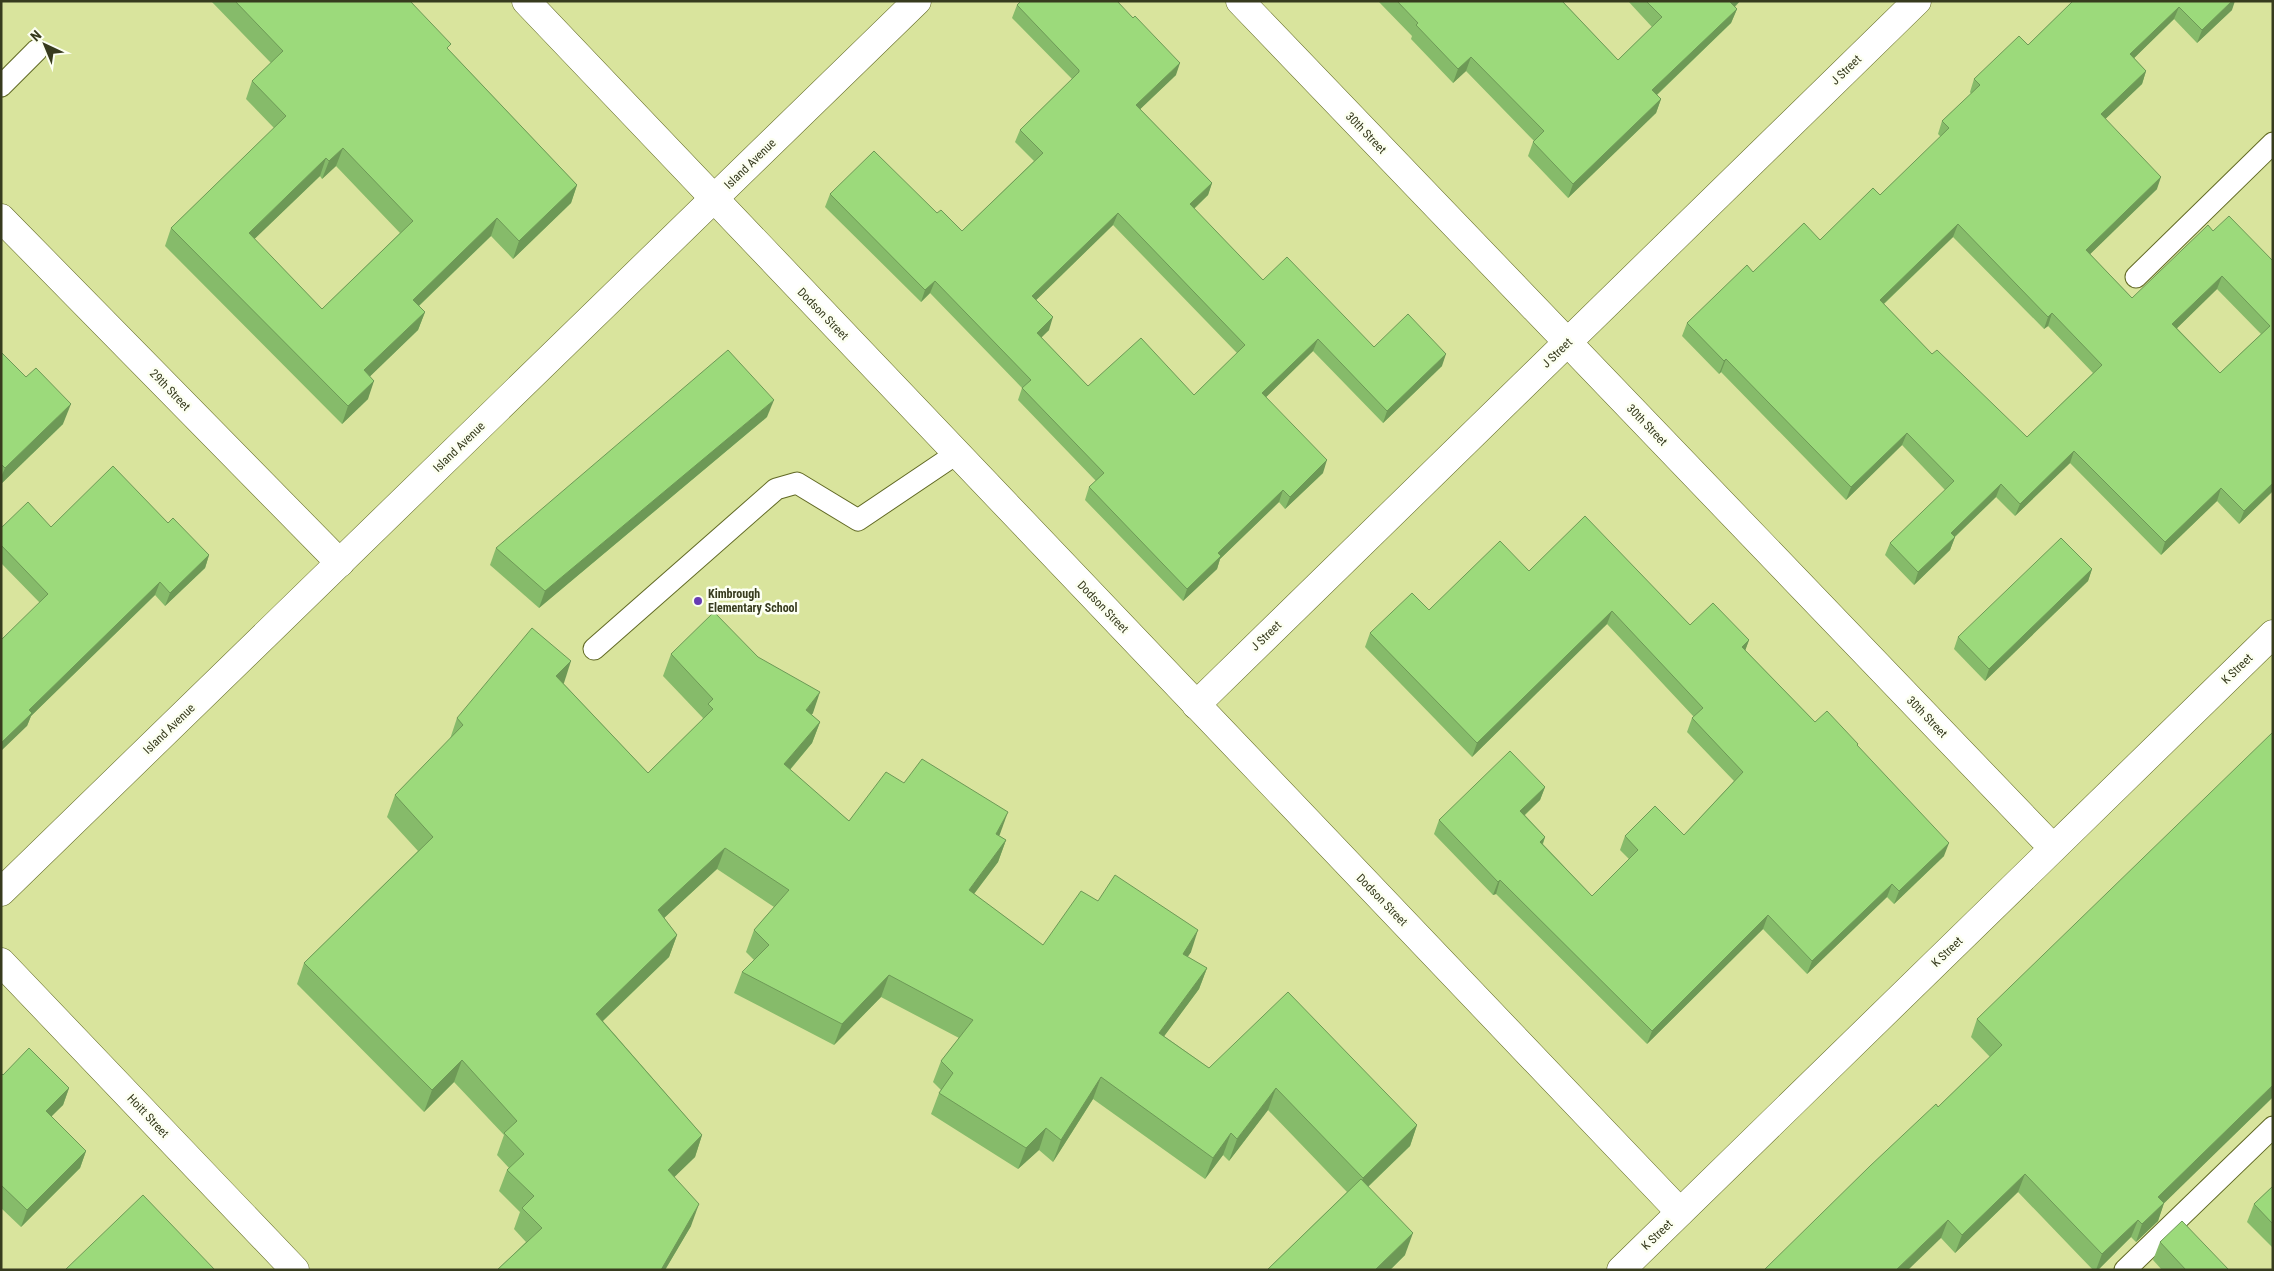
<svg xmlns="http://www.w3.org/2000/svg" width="2274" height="1271" font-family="'Roboto Condensed',sans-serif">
<rect width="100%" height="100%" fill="#d9e49d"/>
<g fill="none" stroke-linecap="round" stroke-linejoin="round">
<g stroke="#616924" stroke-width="23">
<g id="service">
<polyline points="1,86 37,50"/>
<polyline points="2136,277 2273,143"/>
<polyline points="594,649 776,489 797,483 858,520 956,454"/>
<polyline points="2125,1270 2273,1127"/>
</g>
</g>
<g stroke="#616924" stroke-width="29">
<g id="minor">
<polyline points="526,1 1680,1212"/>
<polyline points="1,218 340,563"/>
<polyline points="1196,705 1917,1"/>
<polyline points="1,962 295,1270"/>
</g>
</g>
<g stroke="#616924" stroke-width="29">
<g id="tertiary">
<polyline points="1240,1 2053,848"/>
<polyline points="1,892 917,1"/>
<polyline points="1621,1270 2273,634"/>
</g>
</g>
<use href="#service" stroke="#fff" stroke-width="21"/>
<use href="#minor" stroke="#fff" stroke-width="28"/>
<use href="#tertiary" stroke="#fff" stroke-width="28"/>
</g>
<g fill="#86bb6a" fill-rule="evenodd">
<path d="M211 1H410L449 50 577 185 571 203 513 259 491 236 419 306 425 312 418 330 370 376 368 399 342 424 165 246 171 228 274 128 246 99 252 81 271 63ZM336 166 400 233 322 309 254 239 320 176 322 179Z"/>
<polygon points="1378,1 1562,1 1618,60 1652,27 1628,1 1740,1 1735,7 1737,9 1731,23 1657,95 1661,99 1656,113 1568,198 1528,156 1533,142 1534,141 1466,71 1453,83 1411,39 1412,36"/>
<path d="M2073 1 2232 10 2197 43 2174 19 2134 58 2146 71 2142 84 2105 119 2157 189 2090 254 2132 298 2213 231 2273 261V491L2239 524 2217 501 2161 555 2070 463 2015 516 1996 497 1955 537 1950 550 1914 585 1885 555 1890 543 1945 490 1902 445 1846 500 1721 372 1719 374 1682 336 1687 323 1753 272 1820 240 1880 195 1941 137 1938 134 1942 121 1971 94 1970 92 1974 79 2028 45ZM1953 237 2044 329 2048 326 2093 373 2027 437 1932 354 1884 304ZM2217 289 2261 334 2220 373 2177 328Z"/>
<path d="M1017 5 1176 75 1140 109 1212 183 1208 195 1194 209 1263 280 1374 347 1442 366 1383 423 1313 351 1266 397 1323 473 1285 509 1279 502 1220 559 1217 569 1183 601 1085 500 1089 487 1096 481 1018 400 1022 388 930 293 921 302 825 207 830 194 937 213 962 231 1034 161 1015 142 1020 130 1072 79 1012 18ZM1113 225 1237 353 1194 395 1088 386 1041 337 1049 330 1036 300Z"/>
<polygon points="1,352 63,424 1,484"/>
<polygon points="767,417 539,608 490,565 496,548"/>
<polygon points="168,523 209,555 205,568 165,606 155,595 31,716 27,726 40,603 1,563 1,528"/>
<polygon points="2092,569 2088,581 1985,681 1954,649 1958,637"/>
<polygon points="1529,571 1690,625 1749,640 1745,650 1815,722 1858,744 1857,746 1944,856 1894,904 1887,897 1807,974 1763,929 1647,1044 1496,894 1493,895 1434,834 1439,820 1545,787 1540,800 1525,815 1545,837 1543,844 1592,896 1629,859 1620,850 1625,836 1684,835 1734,781 1687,732 1692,718 1694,717 1607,624 1472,757 1365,647 1370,633"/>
<polygon points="671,654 813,713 811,715 820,722 812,743 790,770 849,821 904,783 1000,834 999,836 1006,840 998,862 974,894 1043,945 1098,901 1191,952 1187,957 1207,968 1199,989 1164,1036 1209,1068 1417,1125 1410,1146 1368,1187 1405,1255 1390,1270 1267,1270 1347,1192 1268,1110 1229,1161 1223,1155 1205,1179 1093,1099 1053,1162 1039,1150 1018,1169 931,1114 939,1093 941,1090 933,1082 941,1061 959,1038 881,997 834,1045 734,993 742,972 754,960 746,952 754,930 774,907 717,869 664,918 677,935 669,957 603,1021 702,1135 695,1157 674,1177 691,1226 665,1270 497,1270 526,1242 514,1229 520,1212 499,1191 507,1170 509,1168 497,1155 504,1135 454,1082 424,1112 297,984 304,963 418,851 387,817 395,795 450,739 457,718 564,683 563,683 648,773 702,720 703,718 663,676"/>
<polygon points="1977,1019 2273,1097 2164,1203 2158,1221 2136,1242 2131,1237 2098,1270 2093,1270 2018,1192 1955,1253 1941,1238 1938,1107 1990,1057 1971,1037"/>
<polygon points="1,1073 3,1075 69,1088 63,1105 51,1116 86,1151 80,1168 21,1227 1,1208"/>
<polygon points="2273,1186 2273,1248 2247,1222 2254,1204"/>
<polygon points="2160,1242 2229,1270 2162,1270 2153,1260"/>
</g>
<g fill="#6d9956">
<polygon points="1731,1 1740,1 1725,16"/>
<polygon points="2232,1 2235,1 2232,10 2197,43 2202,30"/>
<polygon points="2179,7 2174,19 2125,67 2130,54"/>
<polygon points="1737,9 1731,23 1647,104 1652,90"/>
<polygon points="1471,57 1466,71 1453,83 1458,69"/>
<polygon points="1180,63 1176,75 1132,117 1136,105"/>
<polygon points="2146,71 2142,84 2097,127 2101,114"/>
<polygon points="1661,99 1656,113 1568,198 1573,184"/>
<polygon points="343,148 336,166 322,179 329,161"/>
<polygon points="326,158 320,176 242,251 249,233"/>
<polygon points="2161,177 2157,189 2081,263 2086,250"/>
<polygon points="1212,183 1208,195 1185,217 1190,204"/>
<polygon points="577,185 571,203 513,259 519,241"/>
<polygon points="1118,213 1113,225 1028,308 1032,296"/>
<polygon points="497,218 491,236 406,318 413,300"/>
<polygon points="1958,224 1953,237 1875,312 1880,300"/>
<polygon points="2222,276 2217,289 2168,337 2172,324"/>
<polygon points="935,281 930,293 921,302 925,290"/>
<polygon points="425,312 418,330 358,388 364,370"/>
<polygon points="2052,313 2048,326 2044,329 2048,317"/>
<polygon points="1053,317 1049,330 1033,346 1037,333"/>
<polygon points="1318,339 1313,351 1258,405 1262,393"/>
<polygon points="1446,354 1442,366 1383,423 1387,411"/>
<polygon points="1726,359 1721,372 1719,374 1724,361"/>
<polygon points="374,381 368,399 342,424 348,406"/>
<polygon points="774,400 767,417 539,608 545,591"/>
<polygon points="71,404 63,424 1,484 1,477 5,468"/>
<polygon points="1907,433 1902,445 1846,500 1851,487"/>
<polygon points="2074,451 2070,463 2015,516 2020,504"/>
<polygon points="1327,460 1323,473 1285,509 1290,497"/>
<polygon points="2273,483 2273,491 2239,524 2244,511"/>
<polygon points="2001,484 1996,497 1946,545 1951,533"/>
<polygon points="2221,488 2217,501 2161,555 2165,542"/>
<polygon points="1283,490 1279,502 1220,559 1217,569 1183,601 1187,589 1218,553"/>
<polygon points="1955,537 1950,550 1914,585 1918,572"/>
<polygon points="209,555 205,568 165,606 170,593"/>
<polygon points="2092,569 2088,581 1985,681 1989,669"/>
<polygon points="160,582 155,595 31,716 27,726 1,751 1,743 29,710"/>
<polygon points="1612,611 1607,624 1472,757 1477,743"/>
<polygon points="1749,640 1744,654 1742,647"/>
<polygon points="571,661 564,683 548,698 556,676"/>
<polygon points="820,692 813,713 798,731 806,710"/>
<polygon points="820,722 812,743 776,786 784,764"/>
<polygon points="1545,787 1540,800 1515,824 1520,811"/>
<polygon points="1008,812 1000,834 988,856 996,834"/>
<polygon points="1545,837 1540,850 1540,842"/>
<polygon points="1006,840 998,862 961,911 969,890"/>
<polygon points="1949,843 1944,856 1894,904 1899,891"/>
<polygon points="725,848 717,869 650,931 658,910"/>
<polygon points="1500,880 1496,894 1493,895 1498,882"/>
<polygon points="1892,884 1887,897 1807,974 1812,961"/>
<polygon points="1768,915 1763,929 1647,1044 1652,1031"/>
<polygon points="1198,930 1191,952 1175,976 1183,954"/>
<polygon points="677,935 669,957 588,1035 596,1014"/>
<polygon points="1207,968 1199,989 1151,1054 1159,1033"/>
<polygon points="889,975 881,997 834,1045 842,1024"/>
<polygon points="462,1060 454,1082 424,1112 432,1090"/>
<polygon points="1101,1077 1093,1099 1053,1162 1061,1140"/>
<polygon points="2273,1085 2273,1097 2152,1215 2158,1197"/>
<polygon points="69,1088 63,1105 40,1128 46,1111"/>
<polygon points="1276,1088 1268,1110 1229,1161 1237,1139"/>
<polygon points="1417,1125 1410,1146 1355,1199 1363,1178"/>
<polygon points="1046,1128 1039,1150 1018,1169 1026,1148"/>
<polygon points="1231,1133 1223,1155 1205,1179 1213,1158"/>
<polygon points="702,1135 695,1157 660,1191 668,1170"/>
<polygon points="86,1151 80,1168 21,1227 27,1210"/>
<polygon points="2025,1174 2018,1192 1955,1253 1962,1235"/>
<polygon points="2164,1203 2158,1221 2136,1242 2142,1224"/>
<polygon points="699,1204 691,1226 665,1270 661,1270"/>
<polygon points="1948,1220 1941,1238 1908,1270 1896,1270"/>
<polygon points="2138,1220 2131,1237 2098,1270 2096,1270 2102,1254"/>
<polygon points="1413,1233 1405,1255 1390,1270 1375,1270"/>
</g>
<g fill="#9cda7b" stroke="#6d9956" fill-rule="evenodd">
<path d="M235 1H410L451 44 447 48 577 185 519 241 497 218 413 300 425 312 364 370 374 381 348 406 171 228 286 116 252 81 283 51ZM343 148 413 221 322 309 249 233 326 158 329 161Z"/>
<path d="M1021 1H1117L1133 18 1135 16 1180 63 1136 105 1212 183 1190 204 1263 280 1287 257 1374 347 1408 314 1446 354 1387 411 1318 339 1262 393 1327 460 1290 497 1283 490 1218 553 1221 556 1187 589 1089 487 1104 473 1022 388 1031 380 935 281 925 290 830 194 874 151 937 213 941 210 962 231 1043 153 1020 130 1079 72V70L1017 5ZM1118 213 1245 345 1194 395 1141 338 1088 386 1037 333 1053 317 1032 296Z"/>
<polygon points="1397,1 1562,1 1618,60 1662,17 1646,1 1731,1 1730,2 1737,9 1652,90 1661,99 1573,184 1533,142 1544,131 1471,57 1458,69 1416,25 1418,23"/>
<path d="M2073 1H2232L2202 30 2179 7 2130 54 2146 71 2101 114 2161 177 2086 250 2132 298 2208 225 2213 231 2229 216 2273 261V483L2244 511 2221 488 2165 542 2074 451 2020 504 2001 484 1951 533 1955 537 1918 572 1890 543 1954 481 1907 433 1851 487 1726 359 1724 361 1687 323 1747 265 1753 272 1804 223 1820 240 1873 188 1880 195 1949 128 1942 121 1980 85 1974 79 2019 36 2028 45ZM1958 224 2048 317 2052 313 2102 365 2027 437 1937 350 1932 354 1880 300ZM2222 276 2270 326 2220 373 2172 324Z"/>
<polygon points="728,350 774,400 545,591 496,548"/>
<polygon points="1,352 26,377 36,368 71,404 5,468 1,464"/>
<polygon points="113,466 168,523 173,518 209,555 170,593 160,582 29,710 32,713 1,743 1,640 48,594 1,545 1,528 28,502 51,527"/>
<polygon points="1585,516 1690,625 1713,603 1749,640 1742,647 1815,722 1827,711 1858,744 1857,745 1949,843 1899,891 1892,884 1812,961 1768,915 1652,1031 1500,880 1498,882 1439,820 1510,751 1545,787 1520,811 1545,837 1540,842 1592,896 1638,850 1625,836 1655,806 1684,835 1743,772 1692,718 1703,708 1612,611 1477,743 1370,633 1412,593 1429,610 1500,541 1529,571"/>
<polygon points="2061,538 2092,569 1989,669 1958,637"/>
<polygon points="714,612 758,657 820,692 806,710 820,722 784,764 849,821 886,772 904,783 922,759 1008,812 996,834 1006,840 969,890 1043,945 1081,891 1098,901 1115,875 1198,930 1183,954 1207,968 1159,1033 1209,1068 1288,992 1417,1125 1363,1178 1276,1088 1237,1139 1231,1133 1213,1158 1101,1077 1061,1140 1046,1128 1026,1148 939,1093 953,1073 941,1061 973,1020 889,975 842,1024 742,972 769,945 754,930 789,890 725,848 658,910 677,935 596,1014 702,1135 668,1170 699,1204 661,1270 497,1270 542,1228 522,1208 534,1196 507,1170 524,1154 504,1133 517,1121 462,1060 432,1090 304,963 433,837 395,795 463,725 457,718 532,628 571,661 556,676 648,773 713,709 708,704 713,699 671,654"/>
<polygon points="2273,732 2273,1085 2158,1197 2164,1203 2142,1224 2138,1220 2102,1254 2025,1174 1962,1235 1948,1220 1896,1270 1764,1270 1870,1166 1936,1104 1938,1107 2002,1045 1977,1019"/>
<polygon points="29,1048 69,1088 46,1111 86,1151 27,1210 1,1185 1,1073 3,1075"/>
<polygon points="1361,1179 1413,1233 1375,1270 1267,1270"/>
<polygon points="2273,1186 2273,1224 2254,1204"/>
<polygon points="143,1195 215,1270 65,1270"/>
<polygon points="2182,1221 2229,1270 2186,1270 2160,1242"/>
</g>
<circle fill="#673cb3" stroke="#fcfff1" stroke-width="2" cx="698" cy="601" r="5"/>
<g text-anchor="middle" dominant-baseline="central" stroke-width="5" stroke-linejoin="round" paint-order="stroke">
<g font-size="12" fill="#373b1e" stroke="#fcfff1">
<text transform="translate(1846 70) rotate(-44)">J Street</text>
<text transform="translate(1366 133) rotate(46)">30th Street</text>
<text transform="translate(750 164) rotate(-44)">Island Avenue</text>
<text transform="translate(823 314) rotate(46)">Dodson Street</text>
<text transform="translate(1557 353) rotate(-44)">J Street</text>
<text transform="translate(170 390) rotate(46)">29th Street</text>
<text transform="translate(1647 425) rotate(46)">30th Street</text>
<text transform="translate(459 447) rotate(-44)">Island Avenue</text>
<text transform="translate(1103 607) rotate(46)">Dodson Street</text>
<text transform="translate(1266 636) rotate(-44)">J Street</text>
<text transform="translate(2237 669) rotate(-44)">K Street</text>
<text transform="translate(1927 717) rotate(46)">30th Street</text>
<text transform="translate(169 729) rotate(-44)">Island Avenue</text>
<text transform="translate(1382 900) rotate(46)">Dodson Street</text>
<text transform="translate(1947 952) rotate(-44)">K Street</text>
<text transform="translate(148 1116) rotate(47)">Hoitt Street</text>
<text transform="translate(1657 1235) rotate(-44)">K Street</text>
</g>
<g font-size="12" font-weight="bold" fill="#373b1e" stroke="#fcfff1" text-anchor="start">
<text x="708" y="594">Kimbrough<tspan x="708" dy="14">Elementary School</tspan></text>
</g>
</g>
<rect width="2274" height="1271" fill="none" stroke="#373b1e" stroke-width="5"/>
<g transform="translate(45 45) rotate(316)" stroke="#fcfff1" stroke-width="4" paint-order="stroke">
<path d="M0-4L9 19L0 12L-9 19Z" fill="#373b1e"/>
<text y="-8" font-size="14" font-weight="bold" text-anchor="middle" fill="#373b1e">N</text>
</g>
</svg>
